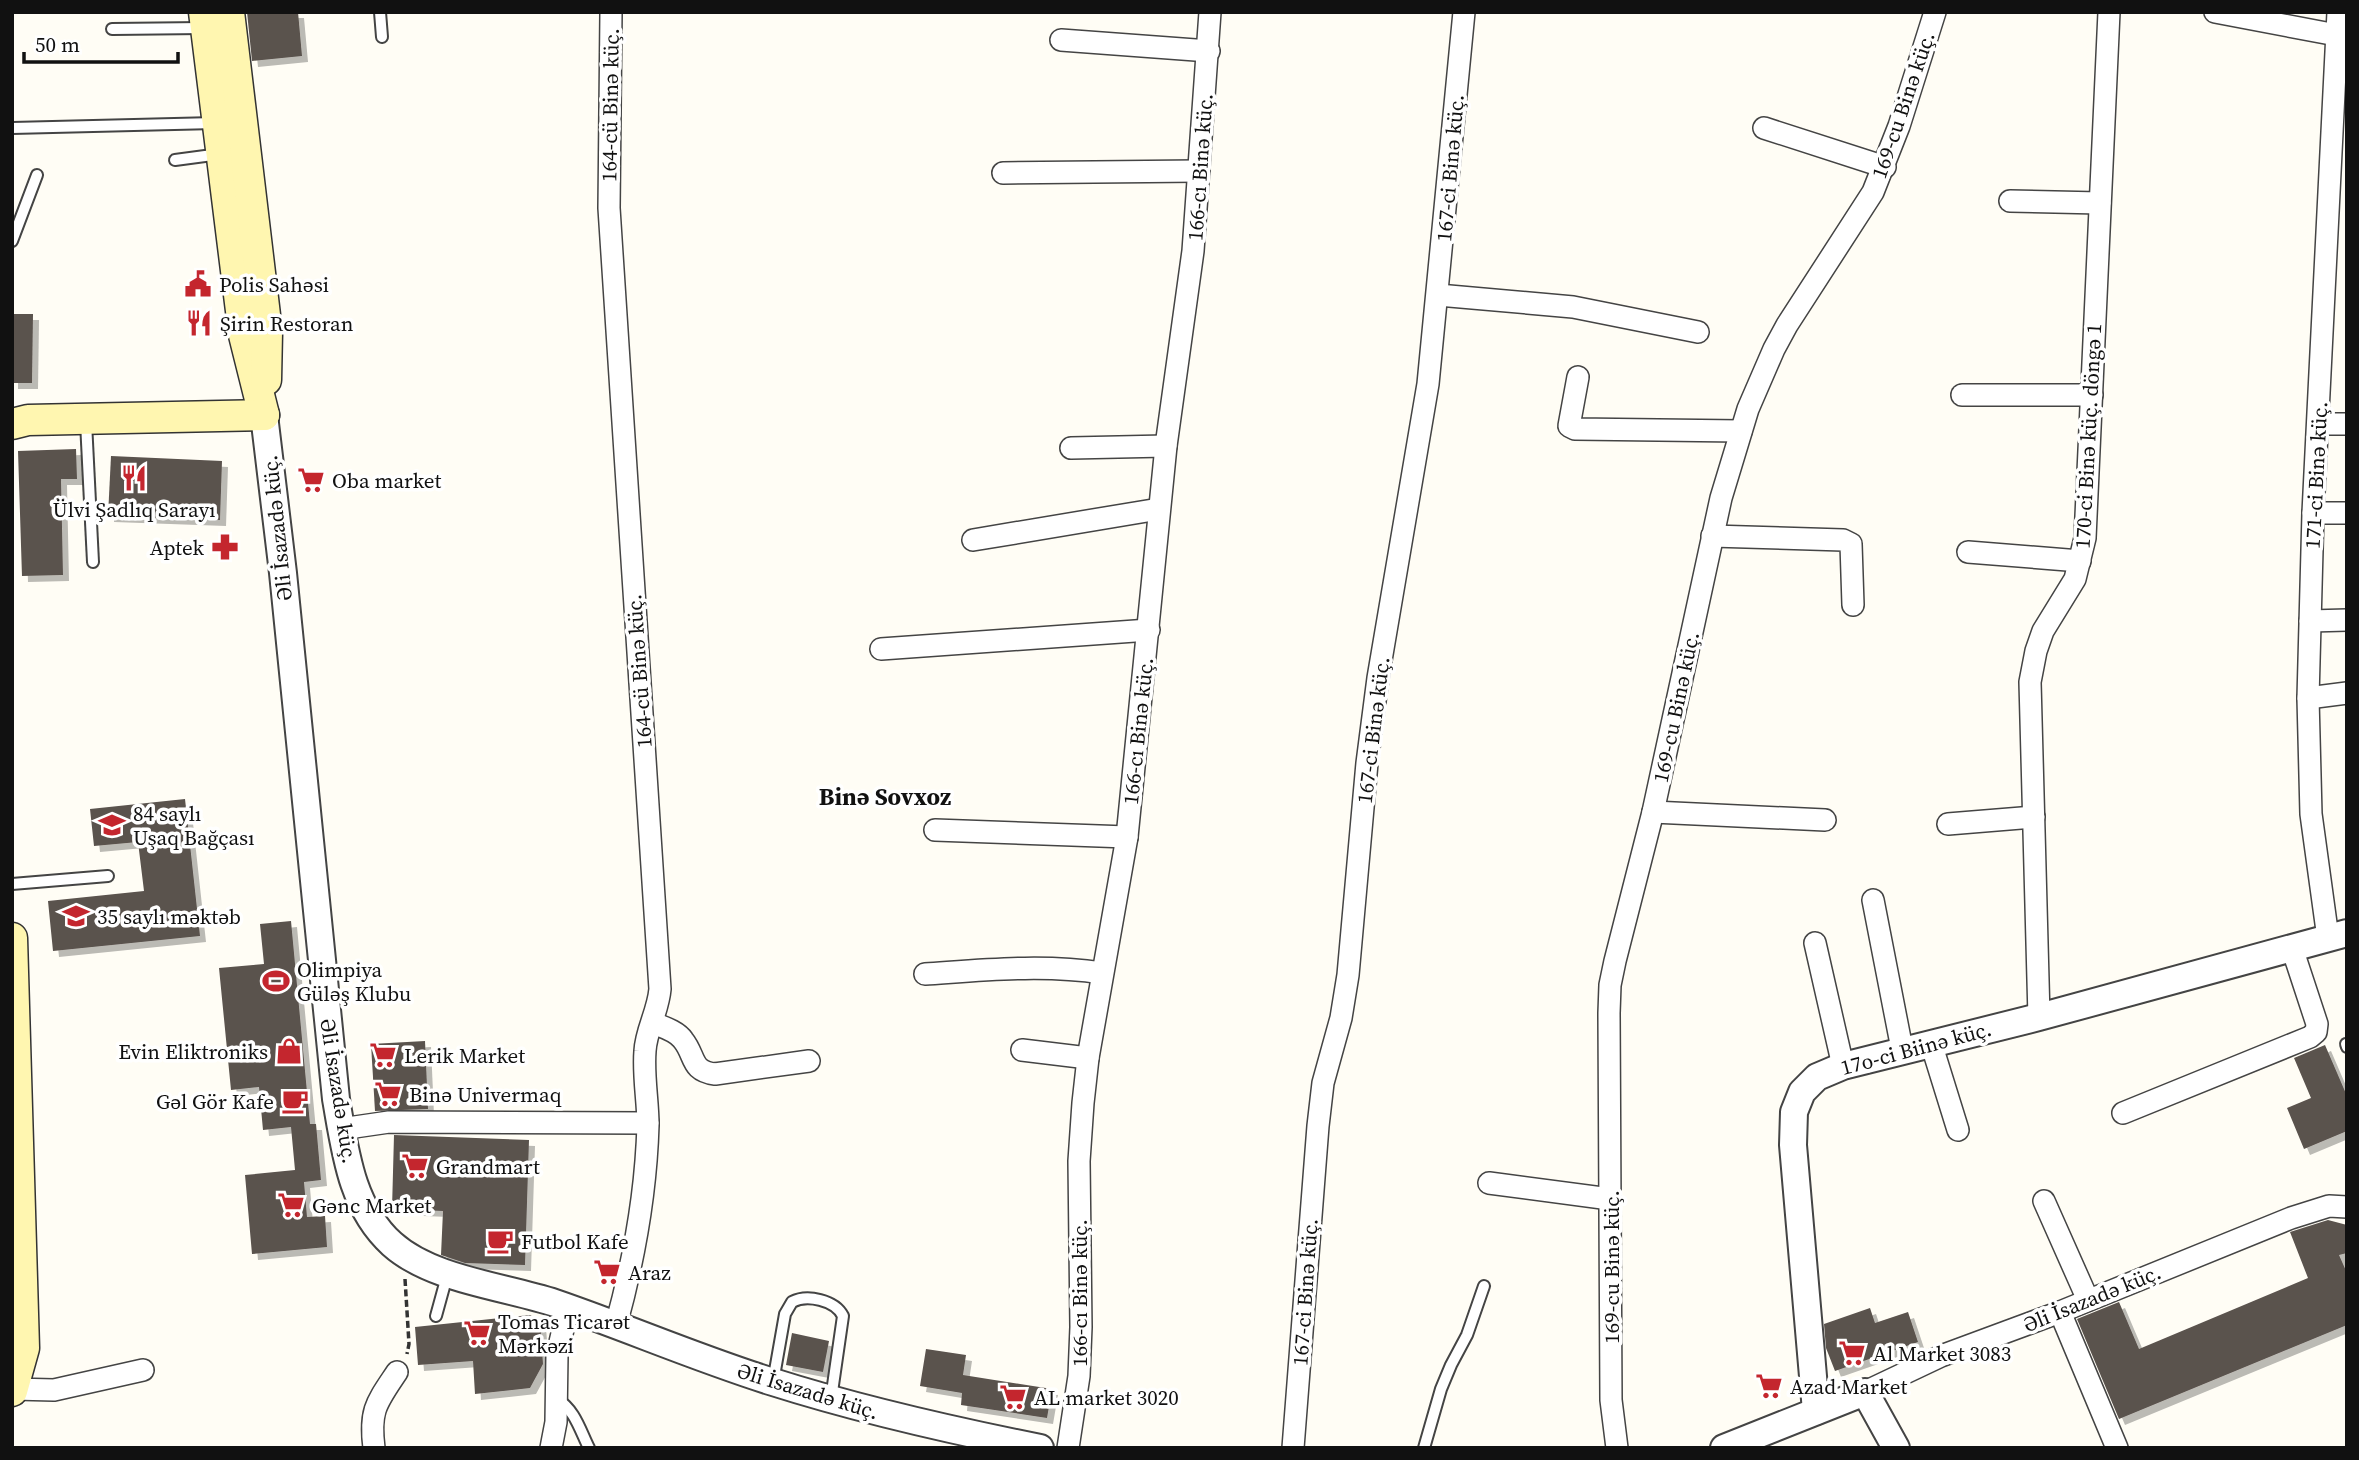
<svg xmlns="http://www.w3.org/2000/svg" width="2359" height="1460" font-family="'Source Serif 4',serif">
<defs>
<filter id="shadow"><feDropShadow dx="6" dy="6" stdDeviation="0" flood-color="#0004"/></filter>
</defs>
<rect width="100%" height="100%" fill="#fffdf5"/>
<g fill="#5a524d" filter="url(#shadow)">
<polygon points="247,12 298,12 302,56 252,61"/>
<polygon points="12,314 33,314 32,383 12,383"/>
<polygon points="76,449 77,479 61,479 63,575 22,576 18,451"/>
<polygon points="111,456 222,461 220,520 108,516"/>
<polygon points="185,799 200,936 53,951 48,901 144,891 138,842 94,846 90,809"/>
<polygon points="291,921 310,1124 316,1124 321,1180 304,1182 307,1217 325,1216 327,1247 252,1254 245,1175 295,1170 291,1127 263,1130 259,1087 231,1090 219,968 264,964 260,924"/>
<polygon points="425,1041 428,1109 375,1111 371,1044"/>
<polygon points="2325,1045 2347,1096 2347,1131 2304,1149 2287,1108 2311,1098 2294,1058"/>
<polygon points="394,1135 529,1140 525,1265 465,1263 441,1255 443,1211 392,1209"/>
<polygon points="2328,1220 2347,1225 2347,1253 2339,1255 2347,1273 2347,1325 2119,1419 2077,1319 2119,1302 2139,1349 2308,1278 2290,1232"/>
<polygon points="1870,1308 1875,1323 1908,1312 1918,1342 1835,1371 1826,1348 1824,1324"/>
<polygon points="530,1315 540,1321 543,1364 530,1388 475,1394 473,1361 418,1365 415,1327"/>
<polygon points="792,1333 829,1341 823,1372 786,1365"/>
<polygon points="926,1349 966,1355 963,1375 1052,1389 1047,1418 961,1405 962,1393 920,1386"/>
</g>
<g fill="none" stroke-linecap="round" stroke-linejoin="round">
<g stroke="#444" stroke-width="14">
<g id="service">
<polyline points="380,12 382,37"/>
<polyline points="112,29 203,28"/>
<polyline points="12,128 215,123"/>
<polyline points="175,160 220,154"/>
<polyline points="12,241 37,175"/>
<polyline points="86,422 93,562"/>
<polyline points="12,884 108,876"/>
<polyline points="2346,1044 2347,1047"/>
<polyline points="436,1316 447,1276"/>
<path d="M773 1382 785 1314 792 1302C807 1294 835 1300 843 1316L831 1399"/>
<path d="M557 1399C575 1410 580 1430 589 1448"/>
<polyline points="1424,1448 1441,1389 1451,1365 1467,1335 1484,1286"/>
</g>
</g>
<g stroke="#444" stroke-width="24">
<g id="minor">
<path d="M611 12 609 208 660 989C658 1012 646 1030 645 1051 643 1076 648 1101 648 1125 646 1193 634 1260 616 1325"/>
<polyline points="2215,12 2347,37"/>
<polyline points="1061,40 1209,51"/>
<polyline points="1764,128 1885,167"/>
<polyline points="1003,173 1199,171"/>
<polyline points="2010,201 2100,203"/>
<polyline points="1438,295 1573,307 1698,332"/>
<polyline points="1578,377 1569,426 1575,429 1741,431"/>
<polyline points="1962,395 2092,395"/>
<polyline points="2318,424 2347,424"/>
<polyline points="1071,448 1166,446"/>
<polyline points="2313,513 2347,513"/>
<polyline points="1712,536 1843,540 1851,544 1853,605"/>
<polyline points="973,540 1159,509"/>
<polyline points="1968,552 2080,561"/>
<polyline points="2310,621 2347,620"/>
<polyline points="881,649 1149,630"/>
<polyline points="2308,698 2347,693"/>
<polyline points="1653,812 1825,820"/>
<polyline points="1948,824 2034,817"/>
<polyline points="935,830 1127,837"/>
<polyline points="1873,900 1902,1049"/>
<polyline points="2328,938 2311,814 2308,698 2313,513 2338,12"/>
<polyline points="1815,943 1843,1066"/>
<path d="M925 974C985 970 1043 964 1102 973"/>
<polyline points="2039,1017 2030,682 2036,651 2043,631 2075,579 2085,538 2109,12"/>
<path d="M653 1023C663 1027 677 1031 683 1040 696 1056 690 1071 715 1074L809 1061"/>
<polyline points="1931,1043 1958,1130"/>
<polyline points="1022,1050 1088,1058"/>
<polyline points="2123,1113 2310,1037 2316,1032 2317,1024 2292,948"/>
<polyline points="341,1129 389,1122 648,1123"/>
<polyline points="1489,1183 1610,1199"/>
<polyline points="2044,1201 2088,1300"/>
<polyline points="2060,1312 2117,1448"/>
<polyline points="13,1389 54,1390 143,1370"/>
<polyline points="1865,1392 1941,1356 2060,1312 2291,1218 2329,1206 2347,1207"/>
<path d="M374 1448C369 1410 377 1402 397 1372"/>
<polyline points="551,1448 556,1422 557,1355 568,1308"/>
<polyline points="1068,1448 1079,1376 1081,1327 1079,1161 1083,1103 1088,1058 1127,837 1166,446 1193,251 1210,12"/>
<polyline points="1293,1448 1318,1126 1323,1083 1341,1018 1348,975 1367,763 1378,678 1428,384 1464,12"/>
<polyline points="1617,1448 1611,1400 1609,1013 1610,985 1615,961 1653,812 1721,498 1748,409 1774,349 1787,325 1873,192 1899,126 1935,12"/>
</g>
</g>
<g stroke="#444" stroke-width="30">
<g id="tertiary">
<path d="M264 415 283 573 336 1099C345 1150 351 1207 392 1244 432 1280 504 1286 555 1303 628 1328 699 1359 773 1382 861 1410 950 1430 1040 1448"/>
<polyline points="1816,1411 1793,1145 1794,1112 1802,1092 1817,1077 1843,1066 2039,1017 2347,933"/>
<polyline points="1724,1448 1865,1392 1896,1448"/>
</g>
</g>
<g stroke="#333" stroke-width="33">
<g id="secondary">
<polyline points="204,12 244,335 264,415"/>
<polyline points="229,12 267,332 266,380"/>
<polyline points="12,424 28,420 264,415"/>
<polyline points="12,938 24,1348 12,1391"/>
</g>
</g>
<polyline stroke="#333" stroke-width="3.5" stroke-dasharray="7 3.5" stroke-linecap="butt" points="405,1279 409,1344 407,1354"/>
<use href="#service" stroke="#fff" stroke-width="10"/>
<use href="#minor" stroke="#fff" stroke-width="21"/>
<use href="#tertiary" stroke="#fff" stroke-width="26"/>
<use href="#secondary" stroke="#fff6b0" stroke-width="30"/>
</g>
<defs>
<g id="civic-bare" transform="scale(2.1)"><path d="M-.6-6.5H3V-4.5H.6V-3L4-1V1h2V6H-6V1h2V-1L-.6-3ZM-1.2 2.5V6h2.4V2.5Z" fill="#c4262e" stroke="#fff" stroke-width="2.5" paint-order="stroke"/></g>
<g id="restaurant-bare" transform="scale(2.1)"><path d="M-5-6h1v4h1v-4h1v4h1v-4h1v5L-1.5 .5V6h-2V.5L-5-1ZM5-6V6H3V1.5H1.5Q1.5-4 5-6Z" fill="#c4262e" stroke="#fff" stroke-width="2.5" paint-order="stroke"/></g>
<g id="supermarket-bare" transform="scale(2.1)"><path d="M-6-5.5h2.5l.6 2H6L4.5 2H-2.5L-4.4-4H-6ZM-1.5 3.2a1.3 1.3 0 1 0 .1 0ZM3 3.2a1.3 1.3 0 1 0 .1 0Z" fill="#c4262e" stroke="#fff" stroke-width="2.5" paint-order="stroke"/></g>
<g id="pharmacy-bare" transform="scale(2.1)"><path d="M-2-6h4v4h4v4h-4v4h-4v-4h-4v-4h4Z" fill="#c4262e" stroke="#fff" stroke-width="2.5" paint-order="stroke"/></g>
<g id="school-bare" transform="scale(2.1)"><path d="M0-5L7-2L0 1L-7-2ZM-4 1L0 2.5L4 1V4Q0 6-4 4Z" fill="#c4262e" stroke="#fff" stroke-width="2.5" paint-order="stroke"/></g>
<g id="stadium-bare" transform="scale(2.1)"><path d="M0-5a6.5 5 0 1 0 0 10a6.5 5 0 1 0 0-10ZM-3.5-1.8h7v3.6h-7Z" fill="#c4262e" stroke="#fff" stroke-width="2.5" paint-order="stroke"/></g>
<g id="shop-bare" transform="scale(2.1)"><path d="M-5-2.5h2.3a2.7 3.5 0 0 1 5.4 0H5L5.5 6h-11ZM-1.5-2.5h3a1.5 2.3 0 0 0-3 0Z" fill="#c4262e" stroke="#fff" stroke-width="2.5" paint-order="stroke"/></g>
<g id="cafe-bare" transform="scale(2.1)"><path d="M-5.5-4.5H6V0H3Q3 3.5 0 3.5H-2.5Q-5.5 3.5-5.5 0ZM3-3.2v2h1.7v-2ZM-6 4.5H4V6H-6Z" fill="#c4262e" stroke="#fff" stroke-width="2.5" paint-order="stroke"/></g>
</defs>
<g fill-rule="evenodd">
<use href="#civic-bare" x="198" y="284"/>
<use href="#restaurant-bare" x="199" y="323"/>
<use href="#restaurant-bare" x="134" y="478"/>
<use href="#supermarket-bare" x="311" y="480"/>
<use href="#pharmacy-bare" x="225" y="547"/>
<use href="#school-bare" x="112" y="825"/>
<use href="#school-bare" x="76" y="916"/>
<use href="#stadium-bare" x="276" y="981"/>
<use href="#shop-bare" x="289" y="1051"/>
<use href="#supermarket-bare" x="383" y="1055"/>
<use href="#supermarket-bare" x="388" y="1094"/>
<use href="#cafe-bare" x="295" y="1101"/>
<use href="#supermarket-bare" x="415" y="1166"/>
<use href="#supermarket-bare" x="291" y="1205"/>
<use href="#cafe-bare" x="500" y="1241"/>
<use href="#supermarket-bare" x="607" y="1272"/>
<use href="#supermarket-bare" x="477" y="1333"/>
<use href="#supermarket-bare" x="1852" y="1353"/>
<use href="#supermarket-bare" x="1769" y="1386"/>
<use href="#supermarket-bare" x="1013" y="1397"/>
</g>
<g text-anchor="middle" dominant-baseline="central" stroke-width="7" stroke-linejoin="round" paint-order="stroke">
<g font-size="21" fill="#111" stroke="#fff">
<text transform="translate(610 105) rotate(-89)">164-cü Binə küç.</text>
<text transform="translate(1903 105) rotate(-71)">169-cu Binə küç.</text>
<text transform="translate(1200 167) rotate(-86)">166-cı Binə küç.</text>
<text transform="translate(1450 168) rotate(-85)">167-ci Binə küç.</text>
<text transform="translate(2088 436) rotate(-87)">170-ci Binə küç. döngə 1</text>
<text transform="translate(2316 475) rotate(-87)">171-ci Binə küç.</text>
<text transform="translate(277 528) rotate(-96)">Əli İsazadə küç.</text>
<text transform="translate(639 671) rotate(-94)">164-cü Binə küç.</text>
<text transform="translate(1676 707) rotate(-78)">169-cu Binə küç.</text>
<text transform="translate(1373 730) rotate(-83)">167-ci Binə küç.</text>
<text transform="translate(1138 731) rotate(-84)">166-cı Binə küç.</text>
<text transform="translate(1916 1048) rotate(-15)">17o-ci Biinə küç.</text>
<text transform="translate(339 1091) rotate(81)">Əli İsazadə küç.</text>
<text transform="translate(1611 1267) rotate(-90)">169-cu Binə küç.</text>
<text transform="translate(1305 1292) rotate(-86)">167-ci Binə küç.</text>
<text transform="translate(1079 1293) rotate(-90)">166-cı Binə küç.</text>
<text transform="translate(2092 1298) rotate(-22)">Əli İsazadə küç.</text>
<text transform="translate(808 1391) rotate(17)">Əli İsazadə küç.</text>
</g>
<g font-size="21" fill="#111" stroke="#fff" text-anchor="start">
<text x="219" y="284">Polis Sahəsi</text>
<text x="220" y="323">Şirin Restoran</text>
<text x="332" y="480">Oba market</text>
<text x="134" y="509" text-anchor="middle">Ülvi Şadlıq Sarayı</text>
<text x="204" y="547" text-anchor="end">Aptek</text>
<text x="133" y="813">84 saylı<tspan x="133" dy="24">Uşaq Bağçası</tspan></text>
<text x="97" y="916">35 saylı məktəb</text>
<text x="297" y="969">Olimpiya<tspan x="297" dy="24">Güləş Klubu</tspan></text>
<text x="268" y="1051" text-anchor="end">Evin Eliktroniks</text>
<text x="404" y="1055">Lerik Market</text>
<text x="409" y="1094">Binə Univermaq</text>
<text x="274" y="1101" text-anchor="end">Gəl Gör Kafe</text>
<text x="436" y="1166">Grandmart</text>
<text x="312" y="1205">Gənc Market</text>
<text x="521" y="1241">Futbol Kafe</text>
<text x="628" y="1272">Araz</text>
<text x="498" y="1321">Tomas Ticarət<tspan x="498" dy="24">Mərkəzi</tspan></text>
<text x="1873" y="1353">Al Market 3083</text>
<text x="1790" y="1386">Azad Market</text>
<text x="1034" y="1397">AL market 3020</text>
</g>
<g font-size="24" font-weight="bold" fill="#111" stroke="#fff">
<text x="885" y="796">Binə Sovxoz</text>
</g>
</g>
<rect width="2359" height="1460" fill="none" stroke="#111111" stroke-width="28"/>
<path d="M24 52v10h154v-10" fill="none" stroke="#111111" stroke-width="3.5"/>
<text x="35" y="52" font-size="21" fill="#111111" stroke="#ffffff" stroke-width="5" paint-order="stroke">50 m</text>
</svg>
